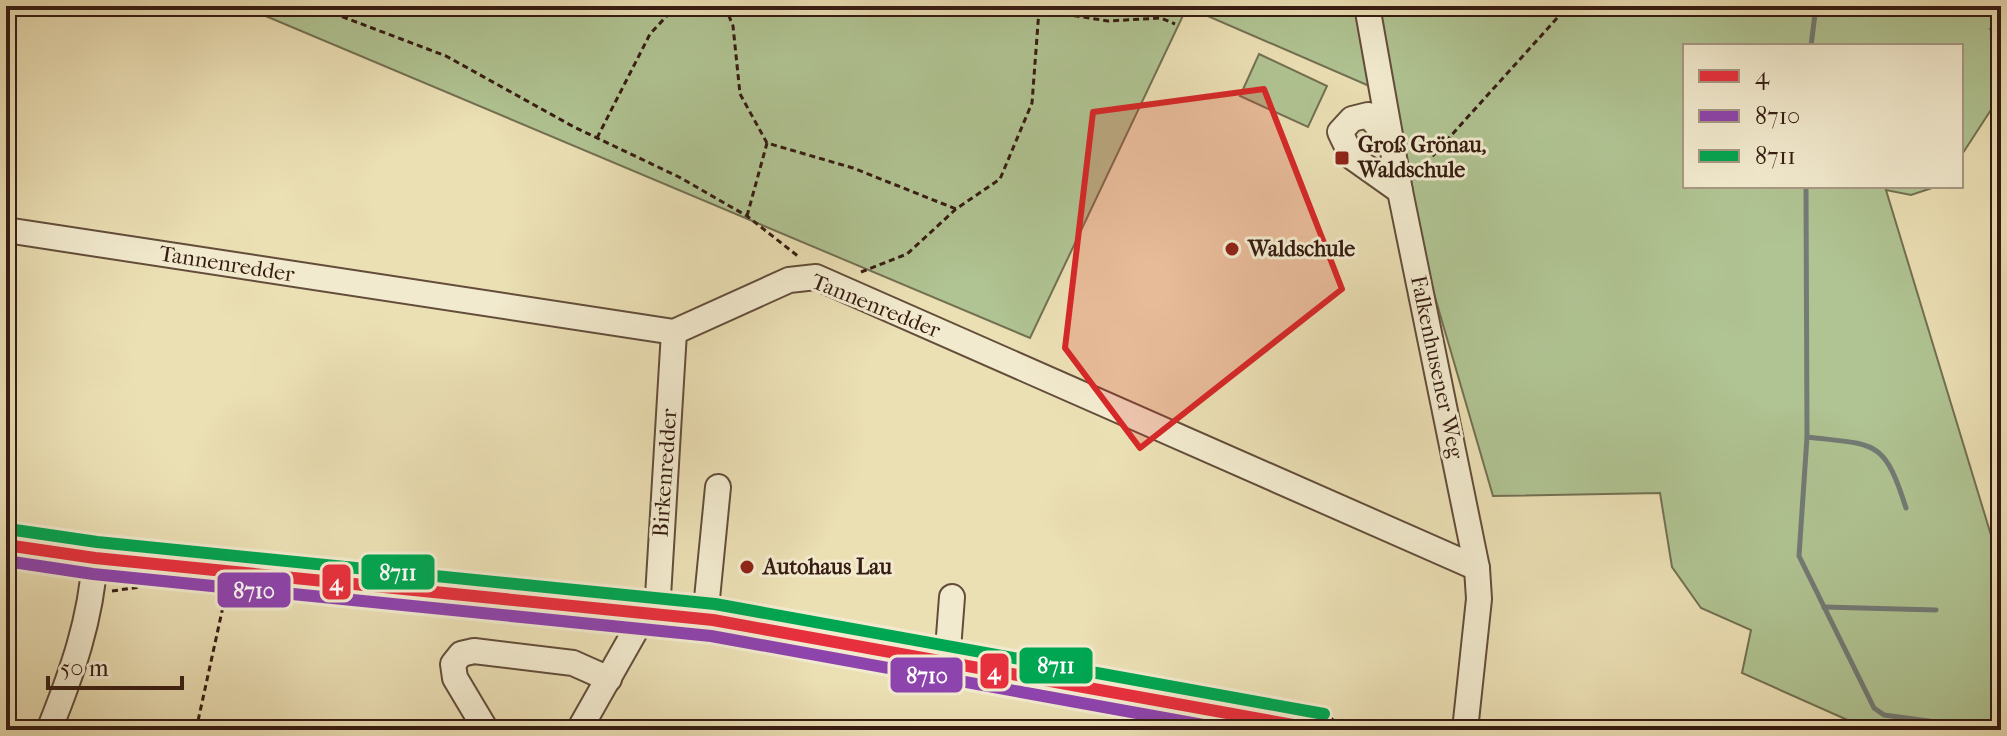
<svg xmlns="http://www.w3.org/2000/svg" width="2007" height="736" font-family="'IM FELL French Canon',serif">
<rect width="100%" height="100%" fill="#ebdfb4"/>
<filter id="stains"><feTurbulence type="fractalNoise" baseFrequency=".0025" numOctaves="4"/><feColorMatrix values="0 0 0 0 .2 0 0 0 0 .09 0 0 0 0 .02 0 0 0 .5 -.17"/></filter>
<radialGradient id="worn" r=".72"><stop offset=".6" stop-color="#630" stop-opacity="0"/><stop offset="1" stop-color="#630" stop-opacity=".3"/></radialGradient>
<g fill="#b0c392" stroke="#737052" stroke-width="2">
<polygon points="242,6 2001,6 2001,20 1990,29 2001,40 2000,96 1961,156 1961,46 1685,46 1685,186 1938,186 1911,195 1886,190 2001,568 2001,730 1870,730 1742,673 1751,630 1701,608 1672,567 1660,493 1493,496 1374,88 1187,7 1030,338"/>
<polygon points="1259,54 1327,86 1308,127 1240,96"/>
</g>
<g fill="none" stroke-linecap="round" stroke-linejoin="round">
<g stroke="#737b75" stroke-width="5">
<polyline points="1811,46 1816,6"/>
<polyline points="1806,186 1807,437 1799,556 1874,708 1884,715 1980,728"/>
<path d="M1807 437C1875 445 1884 438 1906 508"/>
<polyline points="1824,607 1936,610"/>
</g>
<g stroke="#634d3a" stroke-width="28">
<g id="minor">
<polyline points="1367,6 1400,191 1477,568 1479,599 1465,730"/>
<polyline points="1391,141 1368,115 1352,119 1340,132 1352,157 1400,191"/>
<polyline points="6,230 674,332 789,280 816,277 1477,568"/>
<polyline points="657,613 674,332"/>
<polyline points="705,619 718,487"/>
<polyline points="947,662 952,597"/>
<path d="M49 730C72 673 91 620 95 558"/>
<polyline points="486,730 455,678 453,664 461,654 474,651 573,663 609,679"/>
<polyline points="579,730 634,633 639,610"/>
</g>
</g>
<g stroke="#361c12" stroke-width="34">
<polyline id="major" points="6,545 95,558 713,620 1321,730"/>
</g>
<g stroke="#361c12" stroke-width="3" stroke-dasharray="6 4" stroke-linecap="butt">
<polyline points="314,6 446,56 574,127 679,177 747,216 799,257"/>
<polyline points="725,6 733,26 740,94 767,143 853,168 956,209"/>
<polyline points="1042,6 1039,10 1108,21 1161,18 1175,24"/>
<polyline points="1328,6 1345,10"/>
<polyline points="597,138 650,34 676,6"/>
<polyline points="1419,171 1568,6"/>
<polyline points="747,216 767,143"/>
<polyline points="861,272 907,254 956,209 1000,179 1032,103 1039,10 1030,6"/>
<polyline points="112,591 140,587"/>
<polyline points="196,730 226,593"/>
</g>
<use href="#minor" stroke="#f2eace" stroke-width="24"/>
<use href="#major" stroke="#e6c07a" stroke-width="30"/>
<g stroke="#f2eace" stroke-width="18">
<polyline id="bus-1" points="6,545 95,558 713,620 1321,730"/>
</g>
<g stroke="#f2eace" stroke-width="18">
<polyline id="bus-2" points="6,561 93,574 711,636 1231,730"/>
</g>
<g stroke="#f2eace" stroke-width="18">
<polyline id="bus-3" points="8,529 97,542 715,604 1324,714"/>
</g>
<use href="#bus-1" stroke="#e7303d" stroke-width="12"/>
<use href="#bus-2" stroke="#8e44ad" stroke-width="12"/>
<use href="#bus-3" stroke="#00a651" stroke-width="12"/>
</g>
<path fill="#d62828" fill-opacity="0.2" stroke="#d62828" stroke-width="6" stroke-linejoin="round" d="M1264 89 1342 289 1140 448 1065 348 1093 112Z"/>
<g fill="#8f2418" stroke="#f2eace" stroke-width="3">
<rect x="1334" y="150" width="16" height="16" rx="4"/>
<circle cx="1232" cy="249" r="8"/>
<circle cx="747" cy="567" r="8"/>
</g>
<g text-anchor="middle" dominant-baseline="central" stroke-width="6" stroke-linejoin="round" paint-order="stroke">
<g font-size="22" font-weight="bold" fill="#361c12" stroke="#f2eace" text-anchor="start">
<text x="1358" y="145">Groß Grönau,<tspan x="1358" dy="25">Waldschule</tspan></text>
<text x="1248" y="249">Waldschule</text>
<text x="763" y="567">Autohaus Lau</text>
</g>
<g font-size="22" fill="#361c12" stroke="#f2eace">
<text transform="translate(227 264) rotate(9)">Tannenredder</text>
<text transform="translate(876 306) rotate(22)">Tannenredder</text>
<text transform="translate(1437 367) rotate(78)">Falkenhusener Weg</text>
<text transform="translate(665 473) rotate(-86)">Birkenredder</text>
</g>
</g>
<g stroke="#f2eace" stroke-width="3">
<rect x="360" y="553" width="76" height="38" rx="8" fill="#00a651"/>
<rect x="321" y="563" width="31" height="38" rx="8" fill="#e7303d"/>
<rect x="216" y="571" width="76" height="38" rx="8" fill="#8e44ad"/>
<rect x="1018" y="646" width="76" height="39" rx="8" fill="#00a651"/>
<rect x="979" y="652" width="31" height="38" rx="8" fill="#e7303d"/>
<rect x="889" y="656" width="75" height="38" rx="8" fill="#8e44ad"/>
</g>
<g font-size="22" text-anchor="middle" font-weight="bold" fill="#fff">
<text x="398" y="580">8711</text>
<text x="336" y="590">4</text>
<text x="254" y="598">8710</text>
<text x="1056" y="673">8711</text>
<text x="994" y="679">4</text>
<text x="927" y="683">8710</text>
</g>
<rect width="2007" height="736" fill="none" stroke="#ebdfb4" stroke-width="32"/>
<rect x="8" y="8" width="1991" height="720" fill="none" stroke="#361c12" stroke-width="4"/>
<rect x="16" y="16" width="1975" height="704" fill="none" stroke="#361c12" stroke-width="2"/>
<rect x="1683" y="44" width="280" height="144" fill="#f2eace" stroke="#a79883" stroke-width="2"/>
<rect x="1699" y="70" width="40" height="12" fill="#e7303d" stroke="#a79883" stroke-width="2"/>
<text x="1755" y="84" font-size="24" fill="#361c12">4</text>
<rect x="1699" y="110" width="40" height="12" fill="#8e44ad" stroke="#a79883" stroke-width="2"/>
<text x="1755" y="124" font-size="24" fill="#361c12">8710</text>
<rect x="1699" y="150" width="40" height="12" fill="#00a651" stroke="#a79883" stroke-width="2"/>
<text x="1755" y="164" font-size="24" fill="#361c12">8711</text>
<path d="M48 676v12h134v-12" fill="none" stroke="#361c12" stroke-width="4"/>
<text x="60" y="676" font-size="24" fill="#361c12" stroke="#f2eace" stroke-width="6" paint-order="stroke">50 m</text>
<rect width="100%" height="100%" filter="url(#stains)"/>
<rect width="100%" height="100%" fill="url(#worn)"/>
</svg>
